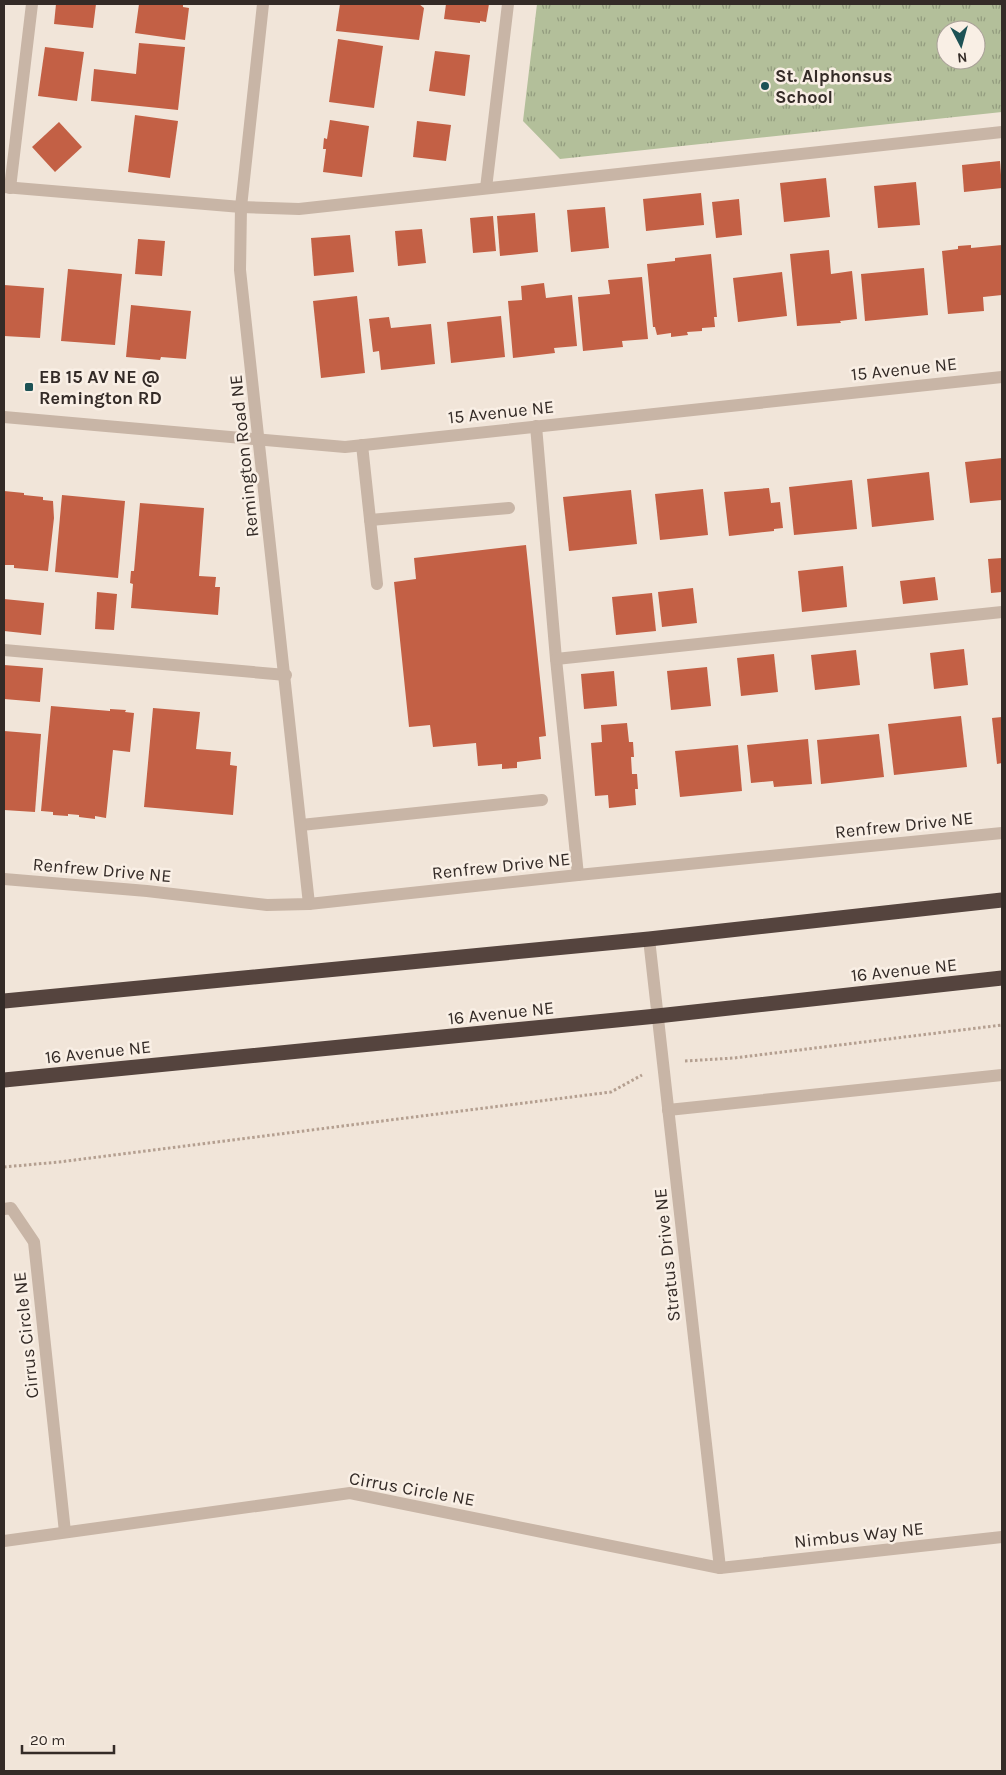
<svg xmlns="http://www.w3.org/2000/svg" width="1006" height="1775" font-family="Karla,sans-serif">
<defs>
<pattern id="park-tufts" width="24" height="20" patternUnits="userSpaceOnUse" patternTransform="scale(1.25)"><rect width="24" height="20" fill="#b3bf9a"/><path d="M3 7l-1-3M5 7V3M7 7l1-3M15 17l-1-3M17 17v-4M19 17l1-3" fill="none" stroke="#929b7e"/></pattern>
</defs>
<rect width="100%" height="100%" fill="#f1e5d9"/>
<path fill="url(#park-tufts)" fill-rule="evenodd" d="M537 4H1002V112L560 159 523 121ZM946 30H976V60H946Z"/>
<g fill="#c36045">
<polygon points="56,4 96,4 93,28 54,24"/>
<polygon points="139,4 183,4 183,7 189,8 185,40 135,33"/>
<polygon points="340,4 419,4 424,8 419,40 336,31"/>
<polygon points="446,4 489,4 486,22 480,21 480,23 444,19"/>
<polygon points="338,39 383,46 374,108 329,102"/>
<polygon points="139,43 185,47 178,110 91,101 94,69 136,74"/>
<polygon points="45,47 84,52 77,101 38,96"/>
<polygon points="435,51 470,55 465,96 429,91"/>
<polygon points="135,115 178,121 170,178 128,172"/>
<polygon points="330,120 369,126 362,177 323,172 326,149 323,149 324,138 327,139"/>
<polygon points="417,121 451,125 446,161 413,157"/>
<polygon points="59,122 82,147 55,172 32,147"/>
<polygon points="1000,161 1002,188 964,192 962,165"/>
<polygon points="826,178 830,217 784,222 780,183"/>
<polygon points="916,182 920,225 878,228 874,186"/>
<polygon points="701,193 704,225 646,231 643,199"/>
<polygon points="739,199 742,235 716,238 712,202"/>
<polygon points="605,207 609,248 571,252 567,210"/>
<polygon points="535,213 538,252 500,256 497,216"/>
<polygon points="493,216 496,251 473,253 470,218"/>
<polygon points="422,229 426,263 398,266 395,231"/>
<polygon points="350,235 354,272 314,276 311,238"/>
<polygon points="138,239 165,241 162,276 135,274"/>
<polygon points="971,245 971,248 1002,245 1002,295 983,297 984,311 948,314 942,251 958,249 958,246"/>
<polygon points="829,250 831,274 852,271 857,319 840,321 841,323 797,326 790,254"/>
<polygon points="711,254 717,317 714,317 715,327 702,328 702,331 687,332 688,335 671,337 671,333 657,335 655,327 653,327 647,264 675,261 675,258"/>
<polygon points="924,268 928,315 865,321 861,274"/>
<polygon points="68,269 122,274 115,345 61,341"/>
<polygon points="782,272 787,316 738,322 733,278"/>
<polygon points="642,277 648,339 622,341 623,347 583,351 578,297 610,294 608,280"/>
<polygon points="544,283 546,298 572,295 577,346 554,348 555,353 513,358 508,301 522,300 521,286"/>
<polygon points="4,285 44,288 40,338 4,336"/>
<polygon points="357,296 365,373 321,378 313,301"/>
<polygon points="131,305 191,311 186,359 161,357 160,360 126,357"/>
<polygon points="501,316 505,357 451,363 447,322"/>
<polygon points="389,317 391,328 431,324 435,364 381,370 379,351 373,352 369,319"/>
<polygon points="1002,458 1002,500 970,503 965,462"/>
<polygon points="929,472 934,520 872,527 867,479"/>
<polygon points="852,480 857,529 794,535 789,487"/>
<polygon points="769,488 771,503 780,502 783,528 774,529 774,531 729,536 724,492"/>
<polygon points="703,489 708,535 660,540 655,494"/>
<polygon points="631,490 637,544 569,551 563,497"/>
<polygon points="4,491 24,493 24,495 43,497 43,500 53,501 54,518 48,571 14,568 14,565 4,565"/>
<polygon points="62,495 125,501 118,578 55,572"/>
<polygon points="140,503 204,508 199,576 216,577 215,587 220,587 218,615 131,608 133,584 130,583 131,571 134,571"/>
<polygon points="526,545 546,736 539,737 541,759 517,762 517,768 502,769 502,764 478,766 476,743 433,747 430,725 409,727 394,582 416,579 414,558"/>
<polygon points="1002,558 1002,592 991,593 988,559"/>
<polygon points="843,566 847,607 802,612 798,571"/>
<polygon points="935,577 938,600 903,604 900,581"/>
<polygon points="693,588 697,623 662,627 658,592"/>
<polygon points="97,592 117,594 114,630 95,629"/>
<polygon points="652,593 656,631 616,635 612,597"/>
<polygon points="4,599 44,603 41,635 4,631"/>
<polygon points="964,649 968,685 934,689 930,653"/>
<polygon points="856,650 860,685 815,690 811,655"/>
<polygon points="774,654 778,692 741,696 737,658"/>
<polygon points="4,665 43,668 40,702 4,699"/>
<polygon points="707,667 711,706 671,710 667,671"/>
<polygon points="614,671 617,706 584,709 581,674"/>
<polygon points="51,706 110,711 110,709 126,710 125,712 134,713 130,752 113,750 106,818 95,816 95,819 79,817 79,815 68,814 68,816 53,815 53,812 41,811"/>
<polygon points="153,708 200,712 196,749 231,752 230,765 237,766 233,815 144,807"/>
<polygon points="961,716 967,767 894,775 888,724"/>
<polygon points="1002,717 1002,763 997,764 992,718"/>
<polygon points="627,723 629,742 633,742 634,757 631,757 632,774 637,774 638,789 635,789 636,805 609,808 608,795 595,796 591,743 602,742 601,725"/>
<polygon points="4,731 41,734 35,812 4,810"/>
<polygon points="879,734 884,777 821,784 817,740"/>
<polygon points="808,739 812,784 774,787 773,781 751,783 747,745"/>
<polygon points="738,745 742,791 680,797 675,751"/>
</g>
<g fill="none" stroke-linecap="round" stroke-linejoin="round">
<g stroke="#b49f90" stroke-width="3" stroke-dasharray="2.5 2.5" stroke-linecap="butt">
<polyline points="685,1061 734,1058 1002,1025"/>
<polyline points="4,1167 59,1162 611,1092 642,1075"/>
</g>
<g stroke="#c8b5a6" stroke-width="12">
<polyline points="4,187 241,207 299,209 1002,132"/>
<polyline points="10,188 32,4"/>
<polyline points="486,188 508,4"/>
<polyline points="536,426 556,659 578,875"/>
<polyline points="362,445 377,584"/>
<polyline points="370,520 509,508"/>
<polyline points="4,650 286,675"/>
<polyline points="556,659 1002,612"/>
<polyline points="301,825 542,800"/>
</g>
<g stroke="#c8b5a6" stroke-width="12">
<polyline points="263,4 241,207 240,270 309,904"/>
<polyline points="4,417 345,447 1002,377"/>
<polyline points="4,879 147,891 267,905 309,904 578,875 1002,833"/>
<polyline points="649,939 720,1568"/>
<polyline points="668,1110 1002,1075"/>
<polyline points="4,1209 11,1208 34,1242 65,1532"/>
<polyline points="4,1541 350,1493 720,1568 1002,1537"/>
</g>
<g stroke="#55443e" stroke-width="15">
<polyline points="4,1001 649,939 1002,900"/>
<polyline points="4,1080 657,1016 1002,978"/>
</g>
</g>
<g fill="#1d5255" stroke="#f9efe5" stroke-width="2">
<circle cx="765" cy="86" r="5"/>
<rect x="24" y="382" width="10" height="10" rx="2.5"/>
</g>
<g text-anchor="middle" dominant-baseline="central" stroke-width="5" stroke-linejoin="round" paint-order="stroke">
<g font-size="18" font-weight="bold" fill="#342b27" stroke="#f9efe5" text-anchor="start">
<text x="775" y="76">St. Alphonsus<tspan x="775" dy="21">School</tspan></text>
<text x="39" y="377">EB 15 AV NE @<tspan x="39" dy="21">Remington RD</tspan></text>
</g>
<g font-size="18" fill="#342b27" stroke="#f9efe5">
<text transform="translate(904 369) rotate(-6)">15 Avenue NE</text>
<text transform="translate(501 412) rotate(-6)">15 Avenue NE</text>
<text transform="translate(244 456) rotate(-96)">Remington Road NE</text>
<text transform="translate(904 825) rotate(-6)">Renfrew Drive NE</text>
<text transform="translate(501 866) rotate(-6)">Renfrew Drive NE</text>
<text transform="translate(102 870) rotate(5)">Renfrew Drive NE</text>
<text transform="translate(904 970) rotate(-6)">16 Avenue NE</text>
<text transform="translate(501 1013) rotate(-6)">16 Avenue NE</text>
<text transform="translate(98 1052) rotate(-6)">16 Avenue NE</text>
<text transform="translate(667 1255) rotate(-96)">Stratus Drive NE</text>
<text transform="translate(26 1335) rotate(-96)">Cirrus Circle NE</text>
<text transform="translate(412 1489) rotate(10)">Cirrus Circle NE</text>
<text transform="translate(859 1535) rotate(-6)">Nimbus Way NE</text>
</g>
</g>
<rect width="1006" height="1775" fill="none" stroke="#342b27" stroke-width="10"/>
<g transform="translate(961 45) rotate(174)"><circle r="24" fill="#f9efe5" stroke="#aaa199"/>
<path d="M0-4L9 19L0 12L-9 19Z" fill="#1d5255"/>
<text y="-8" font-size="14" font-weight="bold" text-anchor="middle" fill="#342b27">N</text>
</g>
<path d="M22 1745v8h92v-8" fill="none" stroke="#342b27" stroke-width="2.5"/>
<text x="30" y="1745" font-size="15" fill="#342b27" stroke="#f9efe5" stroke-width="4" paint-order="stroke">20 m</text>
</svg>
